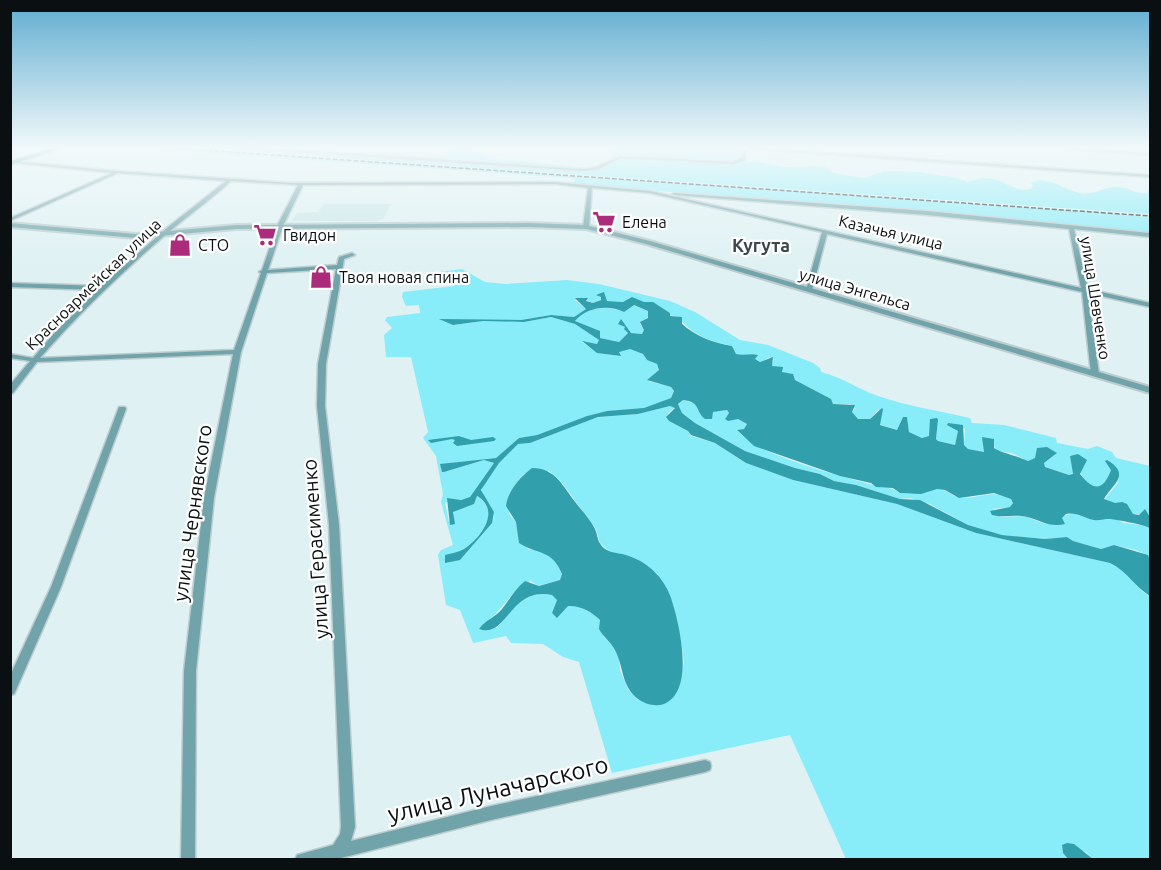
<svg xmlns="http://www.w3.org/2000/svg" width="1161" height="870" font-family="Ubuntu,sans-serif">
<rect width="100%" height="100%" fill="#dff1f3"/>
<polygon fill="#cae6e9" points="324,204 391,204 383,219 377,221 292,221 297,213 318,212"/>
<g fill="#89ecf9" fill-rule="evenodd">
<polygon points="114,147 150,147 1096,212 1150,217 1150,234 918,210 590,186 573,184 575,179 571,178"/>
<path d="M178 147H223L577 171 595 170 624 158 720 162 622 156 611 159 616 152 612 150 509 147H743L740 157 734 162 738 163 753 161 783 167 824 166 834 173 864 178 884 171 917 172 958 178 968 182C1001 169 1008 194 1031 189L1033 186 1031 183C1046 174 1064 190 1080 193 1094 196 1103 187 1116 187 1128 187 1136 195 1148 193L1147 191 1150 190V214Z"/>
<polygon points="450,147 471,147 471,150 490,158 588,168 600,166 587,169 567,169 434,159 442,157 452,149"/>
<path d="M462 269 485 282 506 284 567 280 599 284 670 301 695 312 740 340 768 345 813 363 820 368 821 372C842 377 858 389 878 396 908 406 939 411 970 418L972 423 1004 425 1056 438 1057 443 1088 449 1097 446 1112 452 1116 458 1150 466V517L1146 514H1133L1104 500 1118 483 1119 474 1112 470C1109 475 1108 484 1102 486 1092 490 1081 478 1080 470L1085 464 1070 455 1073 474 1069 475 1045 467 1044 463 1055 455 1028 461 1012 453 997 451 993 444 983 442 984 452 968 449 964 445 965 428 958 431 955 445 938 441 936 439 938 421 930 419V436L922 438 909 432 907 417H903L897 430 879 424V409L870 419C863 420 854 420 852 412L855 408 851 404H833L830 399 795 380 790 373H785L771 366 774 359 769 357 761 362 755 359 756 354 747 357 736 354 732 346C711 342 690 334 679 317L669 315 670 313 653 303 606 301 604 293 598 295 602 299 593 303 586 300H575L586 309 574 317 551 315 521 320H444L453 325 483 321 524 322 551 317 575 324 599 340 598 344 582 342 598 353 620 356 619 350 630 349 643 354 647 360 657 364 659 371 648 381 671 387 674 391 671 398 644 409 607 411 587 416 537 435 519 438 496 458 452 463 444 472 484 460 494 463 470 497C463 501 454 499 445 503L449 522 455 510 474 504 476 496C504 510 479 539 461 551L462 558 494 518C495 505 481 500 482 487L499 463 518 444 530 443 598 417 638 414 670 406 675 407 668 413 669 421 688 431 691 436 715 443 746 463 793 480 897 504 976 533 1110 563 1123 569 1143 592 1150 596V859H1093L1086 852 1062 845 1063 853 1068 859H846L790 735 612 773 579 662 563 657 543 644 511 643 506 636 473 643 460 610 446 605 438 555 441 550 453 545 441 502 443 494 436 456 423 438 428 432 411 357H386L384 335 392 328 385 320 387 317 420 313 419 305 406 306 402 297 403 292 454 286 453 276 439 272ZM549 471 560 480 596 529 600 543 614 555H624L657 573 666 587 681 641 684 662 679 684 638 700 628 689 620 670 619 657 614 647 603 636 601 621 594 614 575 605H568L557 617 552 613 557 600 552 595C525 589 513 609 497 628L483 624C504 611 509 590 531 581L538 586 560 580 562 574C556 558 546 551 528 549L516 522 509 514 517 483 524 474Z"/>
<path d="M633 305 648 311 649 316 640 324 645 330 642 334 631 333 621 321 619 324 625 327 628 333 619 342 600 338 599 331 575 321C586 307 608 305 624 312Z"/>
<path d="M683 400C695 402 701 410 711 415L713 412 727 410 729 413 725 419H738L747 424 744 430 738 431C757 456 844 476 876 486 880 488 885 487 889 488 894 489 897 492 901 493 915 496 925 489 937 489 947 489 954 498 962 498 983 498 990 489 1011 499L1013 503 1010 507 993 509 1001 517 1024 516 1045 524 1072 513 1095 520 1116 519 1124 523 1149 526 1150 560 1147 555 1136 550 1114 545 1101 549 1073 541 1067 537 1045 539 1002 535 968 525 930 504 910 498 900 499 856 485 834 481 820 474 795 468 745 451 695 423 682 413 678 404Z"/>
</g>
<g fill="#329fac" fill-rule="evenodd">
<path d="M604 292 607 301 623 302 632 297 644 302H653L670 313V316L682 317V324C695 336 714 343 732 346L736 354C744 356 751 353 758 355L755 359 760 362 773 357 772 366 783 367 782 372 793 374 795 380 831 399 833 404 855 405 852 412 858 419H870L882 408 883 409 880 425 897 430 903 417H907L909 432 922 438 929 436 930 419 937 418 938 420 936 439 938 441 955 445 958 431 947 425 948 423 963 425 964 445 968 449 984 452 982 437 994 439V448C1001 453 1018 456 1028 461L1035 458 1037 448 1047 447 1057 453 1044 463 1045 467 1069 475 1073 474 1070 456 1078 454 1087 460 1080 474C1095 493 1104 489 1111 470L1105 461 1107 460C1133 475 1110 486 1104 499L1115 503 1122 502 1127 504 1133 514 1139 515 1145 509 1150 517V528C1145 525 1115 519 1108 519 1104 519 1098 521 1094 520 1083 518 1077 512 1066 514L1062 518 1065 524C1050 528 1040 520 1027 517 1015 514 1004 518 992 515L990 511 1010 507 1013 503 1011 499 994 493 959 498 945 490 937 489 921 494 900 493 893 488 876 487 871 483 840 476 754 446 737 430 744 429 747 424 738 419 728 421 725 419 729 413 727 410 713 412 712 419H705C695 411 701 402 683 400L678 404 682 413 695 423 745 451 795 468 820 474 834 481 856 485 900 499 920 500 968 525 1002 535 1045 539 1067 537 1073 541 1101 549 1114 545 1148 555 1150 560V596C1135 587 1127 571 1110 563L976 533 897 504 793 480 746 463 715 443 691 435 688 431 669 421 666 417 675 408 670 406 638 414 598 417 530 443 518 444 499 463 481 490 494 512 492 523 460 560 445 563V555C452 553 459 552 464 549 482 537 501 510 477 496L474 504 453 512 455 524 450 525 447 498 461 500 470 497 494 463 484 460 444 472H442L440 464 496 458 519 438 537 435 587 416 607 411 644 408 671 398 674 391 671 387 647 380 659 370 657 364 647 360 643 354 630 349 619 352 621 356 597 353 582 341 597 344 599 340 575 324 551 317 524 322 483 321 453 325 439 319 521 320 551 315 574 317 586 309 575 298H588L586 301 593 303 601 300V297L596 295ZM634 305 648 311V318L640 322 644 330 642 334 631 333 621 319 618 324 625 327 624 329 628 333 619 342 600 338V331L575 321C586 307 609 304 624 312Z"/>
<polygon points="459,436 471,440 493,437 496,439 494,441 457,446 453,443 455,440 452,439 431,443 428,440"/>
<path d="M532 468C556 468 563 487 576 503 582 511 590 519 595 529 597 533 597 538 599 542 606 554 616 552 626 555 648 562 663 576 671 598 679 622 696 691 664 704 655 707 645 704 638 699 621 686 624 667 615 650 611 642 603 637 599 629L600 620C592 612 580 605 568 606L557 618 552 613 557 600 552 595C510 586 507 639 479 629 485 620 496 617 502 609 510 599 515 589 525 581L539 586 560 580 562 574C552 549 538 555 519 543L516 522 506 506C508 491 520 477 532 468Z"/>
<polygon points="1067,843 1074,844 1093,859 1068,859 1063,853 1062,845"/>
</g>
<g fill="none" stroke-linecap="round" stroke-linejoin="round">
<g stroke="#bdcdcf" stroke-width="3">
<g id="minor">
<polygon points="235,147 256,147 583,169 596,167 620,156 733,162 741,158 743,147 749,147 1150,175 1150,177 747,149 745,160 734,164 621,158 599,169 583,171 237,148"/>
<polygon points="1046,147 1067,147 1150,153 1150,155 1048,148"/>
<path d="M15 161 117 171 292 183 554 182 650 191 1081 288 1069 229 927 215 674 195 672 194 674 193 927 211 1150 233V237L1074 229 1088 289 1150 303V307L1088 293 1099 374 1095 376 1091 374 1082 292 827 234 812 290 809 292 806 290 822 232 650 193 592 188 589 227 586 229 583 227 588 188 554 184 303 185 283 226 268 270 337 265 339 257 352 253 355 255 344 259 326 364 325 406 339 525 355 827 351 841 491 806 705 760 710 762 711 766 710 770 705 772 491 820 333 860H295L297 855 333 845 340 834 341 827 329 525 317 406 318 364 336 269 267 273 241 352 214 498 196 671 195 860H181L184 671 204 498 233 354 37 362 13 393H10V385L30 361 10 358V354L33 358 56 331 98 290 10 287V283L101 286 168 227 226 181 118 173 10 221V218L112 173 13 163V162ZM231 181 298 185 277 226 262 270 259 272 261 273 234 350 40 358C81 311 123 271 170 231 190 214 212 199 231 181Z"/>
<polygon points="119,407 125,407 126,409 61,587 16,690 14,694 10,695 10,676 51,587"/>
</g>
</g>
<g stroke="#bdcdcf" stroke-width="4">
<polygon id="tertiary" points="10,223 136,234 236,225 528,223 586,225 650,241 1150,387 1150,393 646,244 586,229 528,227 236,229 136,238 10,227"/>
</g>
<g stroke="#bdcdcf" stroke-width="3">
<polygon id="secondary" points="56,147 65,147 10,165 10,161"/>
</g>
<use href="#minor" fill="#71a4aa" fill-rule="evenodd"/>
<use href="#tertiary" fill="#71a4aa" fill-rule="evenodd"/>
<use href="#secondary" fill="#267f8a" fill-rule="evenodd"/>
<polyline stroke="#202728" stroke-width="1.5" stroke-dasharray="5 2" stroke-linecap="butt" points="158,147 1150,216"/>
</g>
<linearGradient id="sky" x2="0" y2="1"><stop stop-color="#5facd0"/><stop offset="0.55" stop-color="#f1f9fa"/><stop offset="1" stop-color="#f1f9fa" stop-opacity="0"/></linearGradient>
<rect width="1161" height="269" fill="url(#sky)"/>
<defs>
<g id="supermarket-bare" transform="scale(1.8)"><path d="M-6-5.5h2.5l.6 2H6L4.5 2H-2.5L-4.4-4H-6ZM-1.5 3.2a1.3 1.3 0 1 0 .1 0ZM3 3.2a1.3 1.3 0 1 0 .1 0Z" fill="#ab2c7b" stroke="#fff" stroke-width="2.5" paint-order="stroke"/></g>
<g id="shop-bare" transform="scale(1.8)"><path d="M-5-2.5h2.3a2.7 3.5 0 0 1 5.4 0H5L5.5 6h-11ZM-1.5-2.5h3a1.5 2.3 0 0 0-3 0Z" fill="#ab2c7b" stroke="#fff" stroke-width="2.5" paint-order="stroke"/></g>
</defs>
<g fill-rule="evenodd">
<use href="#supermarket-bare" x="604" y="222"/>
<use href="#supermarket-bare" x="265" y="235"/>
<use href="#shop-bare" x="180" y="245"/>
<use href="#shop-bare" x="321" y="277"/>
</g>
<g text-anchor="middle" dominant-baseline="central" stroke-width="4.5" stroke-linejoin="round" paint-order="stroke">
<g font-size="16" fill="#0a1011" stroke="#fff" text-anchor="start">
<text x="622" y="222">Елена</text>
<text x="283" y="235">Гвидон</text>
<text x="198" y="245">СТО</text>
<text x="339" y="277">Твоя новая спина</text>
</g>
<g font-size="16" fill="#0a1011" stroke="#fff">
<text transform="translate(891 232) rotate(13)">Казачья улица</text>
<text transform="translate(93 284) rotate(-44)">Красноармейская улица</text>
<text transform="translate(855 289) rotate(16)">улица Энгельса</text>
<text transform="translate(1096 298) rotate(81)">улица Шевченко</text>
</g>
<g font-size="18" font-weight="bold" fill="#3a494b" stroke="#fff">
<text x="761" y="245">Кугута</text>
</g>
<g font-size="20" fill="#0a1011" stroke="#fff">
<text transform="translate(192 513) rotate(-82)">улица Чернявского</text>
<text transform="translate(315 549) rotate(-94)">улица Герасименко</text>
</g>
<g font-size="24" fill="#0a1011" stroke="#fff">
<text transform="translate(498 789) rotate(-13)">улица Луначарского</text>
</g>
</g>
<rect width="1161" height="870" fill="none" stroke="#0a1011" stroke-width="24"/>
</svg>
